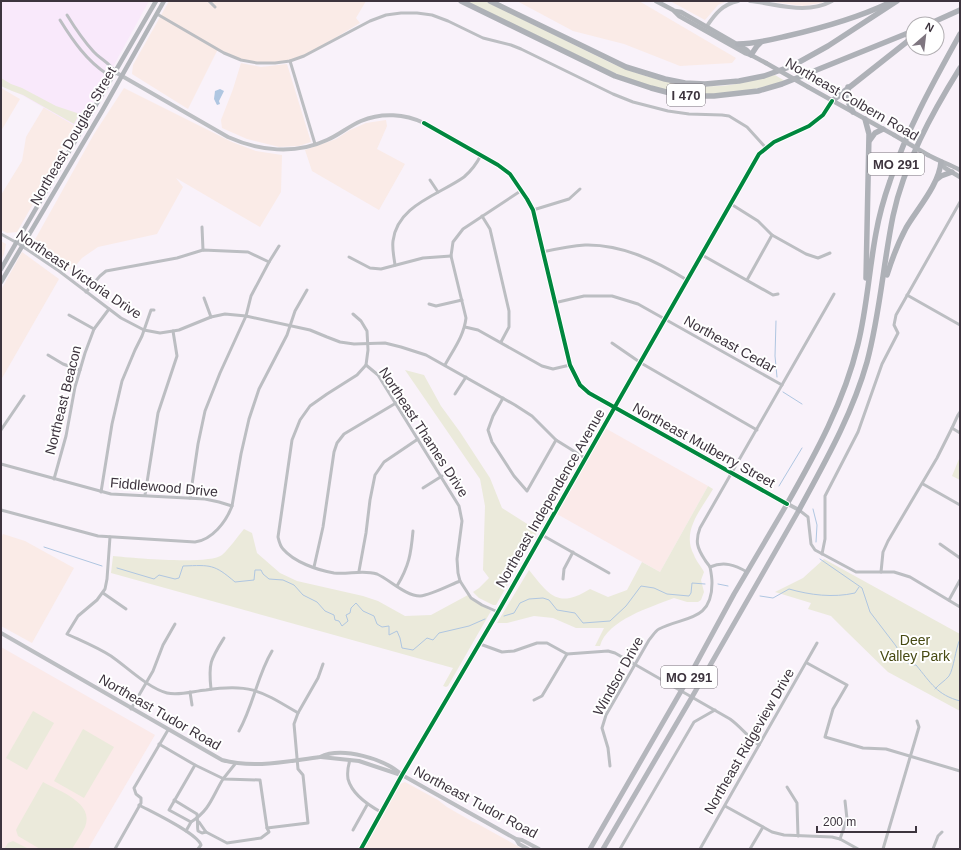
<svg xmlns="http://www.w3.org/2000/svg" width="961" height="850" font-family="Helvetica,sans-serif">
<rect width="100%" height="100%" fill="#f9f2fa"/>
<g fill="#faebe7">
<polygon points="169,1 366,1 356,18 360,23 315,50 290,61 259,63 241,61 218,49 188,109 132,74 133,65"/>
<polygon points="517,1 639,1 736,58 732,63 680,66 624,44 573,31"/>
<polygon points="670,1 727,1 718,5 705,20"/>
<polygon points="765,1 825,1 821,3 803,6"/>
<polygon points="241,63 261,67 287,64 311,142 299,146 279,147 247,139 222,128 221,120 233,89"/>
<polygon points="1,88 20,99 1,131"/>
<polygon points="124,88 232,142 256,151 282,155 281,192 260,227 176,178 183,187 157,234 98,247 82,258 72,270 33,243 94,134"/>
<polygon points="44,107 77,127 17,232 7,233 1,230 1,195 22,161 26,137"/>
<polygon points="386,120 387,126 377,149 405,164 379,210 312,171 305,150 336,139 350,130 366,123"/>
<polygon points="1,241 6,244 4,254 1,260"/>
<polygon points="22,252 59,279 1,380 1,290"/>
<polygon points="3,534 25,541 74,568 32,643 1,626 1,538"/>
<polygon points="405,782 438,800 447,807 473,822 476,823 523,849 364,849 400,784"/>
</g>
<polygon fill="#f9e9fb" points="1,1 149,1 103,85 77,127 1,83"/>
<g fill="#fbeae9">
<polygon points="605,428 708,486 660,572 557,514"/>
<polygon points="1,647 155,735 88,849 1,849"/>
</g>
<g fill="#ebeadb">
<path d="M466 1H485L611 63C648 79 689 90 730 85 745 83 760 78 775 75L785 81C751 91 718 97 683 93 641 88 603 68 567 50 533 34 499 17 466 1Z"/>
<polygon points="1,78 11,84 22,88 56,106 77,113 78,116 74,124 23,95 12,91 1,86"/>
<polygon points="405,370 424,375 441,406 460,432 490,478 502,508 532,527 575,452 580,456 496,605 493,605 479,598 473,592 479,588 489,578 483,570 485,506 480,479"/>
<polygon points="959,459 960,460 960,480 952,476"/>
<path d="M708 486 713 489C701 510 681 531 694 555 696 561 701 566 704 572L701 580 704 592 701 600 698 602H687L674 598C651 607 607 620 600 646H595L604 628H576L553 618 534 616 507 623H497L529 570C549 595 558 609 590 589L608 597 627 590 642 562 660 572Z"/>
<path d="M244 529 252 533 257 553 280 573 297 581 363 596 378 601 405 616 431 615 468 595 491 611 448 686 446 687 443 686 453 668 111 573 113 556C132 558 210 565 222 555 230 548 237 537 244 529Z"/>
<polygon points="824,559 960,634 960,711 888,672 846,631 831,616 808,609 811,603 775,592 803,578"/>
<polygon points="33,711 54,723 27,770 6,758"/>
<polygon points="83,729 114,747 84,798 54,781"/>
<path d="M43 782C59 791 95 803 85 827 81 835 76 842 72 849H40L18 836 16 830 18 826Z"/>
<polygon points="13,841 29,849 4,849 8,843"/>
</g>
<polygon fill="#afc6e1" points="220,89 224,91 219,101 220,104 217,105 214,99 215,91"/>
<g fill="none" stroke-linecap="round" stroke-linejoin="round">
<g stroke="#afc6e1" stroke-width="1">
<polyline points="776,321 775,356 777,377"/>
<polyline points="783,392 802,404"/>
<polyline points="779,486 802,448"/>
<polyline points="813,509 817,525 816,542"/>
<polyline points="44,547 102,566"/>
<path d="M820 559 862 588 870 612 896 646 904 661 912 665H916C931 683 937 695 960 701"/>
<path d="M117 568 154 579 159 575 175 579 179 578 183 566C211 565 214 564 235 582L254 580 255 570H261L263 574 269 579 283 580 294 585 303 595 317 602 325 611 334 615 335 620 339 621 342 626 348 621 346 615 350 613 351 608 356 603 363 611 374 616 377 624 382 627 389 626V635L397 631 400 638 402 648 413 650 427 638 433 640 439 633 469 626 485 619"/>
<polyline points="718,584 728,586"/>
<path d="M760 596 773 598 789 589C810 595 833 598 855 593L859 587"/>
<polyline points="504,616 514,613 520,603 529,599 543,598 549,600 557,610 575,613 583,623 610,621 626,606 641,586 654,588 667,594 689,596 691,593 692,583 705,584"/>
<path d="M935 689C939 684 945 681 949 676 954 668 955 650 960 639"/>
</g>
<g stroke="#bcbec2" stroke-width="3">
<polyline points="209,1 215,7"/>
<polyline points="157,14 224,53 241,60 257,63 275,63 290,61 304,56 370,21 386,15 401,13 417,13 432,15 448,21 483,38 511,45 521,49 613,94 633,102 668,111 689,114 722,115 729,116 747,127 766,148"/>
<path d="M60 20C73 41 87 61 107 74L115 72C110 63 100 59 93 51 83 40 75 28 67 15"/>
<polyline points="290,61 315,144"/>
<polyline points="430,180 438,192"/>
<polyline points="731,204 758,221 772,235 806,254 818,258 830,253"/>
<polyline points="533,210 569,199 580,189"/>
<polyline points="482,216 490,229 509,311 509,327 501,342"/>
<polyline points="202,227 203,250"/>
<polyline points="1,234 19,244 59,271 121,318 144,330 160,333 173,331 179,330 211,317 225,314 246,316 310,330 327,337 340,342 354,344 385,343 401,347 426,355 515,405 532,416 556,440 585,458"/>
<path d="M542 252C556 249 570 246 585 245 622 244 656 261 687 280"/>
<polyline points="702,255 773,295 778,294"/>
<polyline points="349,257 370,268 381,269 423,258 451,256"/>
<path d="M395 265C394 257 392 249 393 241 397 205 439 195 464 177 471 171 477 163 481 155"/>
<polyline points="747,280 772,235"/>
<polyline points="86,292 100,276 106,271 177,258 203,250 248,252 269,262"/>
<polyline points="907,295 960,325"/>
<polyline points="204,298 211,317"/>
<polyline points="554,303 584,296 612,296 638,304 782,385"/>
<polyline points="429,304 436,306 462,300"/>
<path d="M353 314 361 321 367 331 368 350 366 365 357 375 327 394 310 406 300 420 292 440 278 537C279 541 280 546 283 549 294 562 317 570 334 573 348 575 362 569 377 574 390 580 406 596 420 596 431 595 450 585 460 581"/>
<polyline points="69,315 94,329"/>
<polyline points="465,327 478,330 542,366 553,369 570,365"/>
<polyline points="612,343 641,363 757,430"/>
<polyline points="48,355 63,364 80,370"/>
<polyline points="366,365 378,375 459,506 462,521 457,559 458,573 460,581 471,598 482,605 498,612"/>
<path d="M445 365C453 350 464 336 466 318L451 256 453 242 463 229 522 190"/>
<polyline points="455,394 466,377"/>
<polyline points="503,398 493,416 488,430 492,442 514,476 527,491 556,440"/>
<polyline points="952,428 960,433"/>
<polyline points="1,430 24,396"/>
<polyline points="1,464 111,494 205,499 219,502 232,506"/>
<polyline points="54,479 66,436 75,387 85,353 94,329 109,309"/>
<polyline points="923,484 960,505"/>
<polyline points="423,488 442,476"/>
<polyline points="101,492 112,424 122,381 135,350 142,336 151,310 154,310"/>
<polyline points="145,495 158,413 177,356 173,331"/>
<polyline points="190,498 198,444 205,411 220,373 246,316 251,296 269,262 279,246"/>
<path d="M1 510 98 536 195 542C212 540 226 522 232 506L241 454 249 419 259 389 287 335 295 311 307 290"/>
<polyline points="799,510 808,517 811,544 815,550 856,572 894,572 910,577 960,607"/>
<polyline points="542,535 609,573"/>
<path d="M110 537 107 579 105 589 97 600 78 616 67 634C82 641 97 647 111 656 127 667 148 688 167 693 179 696 194 691 206 690 250 683 261 691 298 713"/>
<polyline points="940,544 960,558"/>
<polyline points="822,554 825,539 825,496 858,432 882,364 898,333 894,325 896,315 960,202"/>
<polyline points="314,567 323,527 334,452 337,443 344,434 396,403"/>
<path d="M710 567C724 561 735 565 747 572"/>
<polyline points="359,571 366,533 370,500 375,475 384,462 418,439"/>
<polyline points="881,572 883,552 888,541 937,458 952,428 958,415 960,412"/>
<polyline points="563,579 564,569 573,552"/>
<path d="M397 586C409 566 411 554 413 531"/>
<polyline points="103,593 126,609"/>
<polyline points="949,600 960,580"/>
<path d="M480 644 502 652 514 651 537 643H547L567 654 608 651 615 653 730 719C740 726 748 737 759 745"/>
<polyline points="807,663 847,685 833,709 825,737 863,748 886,749 960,771"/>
<path d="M211 689C208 663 211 659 224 638"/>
<polyline points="190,692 192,705"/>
<polyline points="534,700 542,696 567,654"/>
<polyline points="131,709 153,671 163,645 175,624"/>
<path d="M239 731C254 704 257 676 272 651"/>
<polyline points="159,744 195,765 224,779 260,780 267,828"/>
<path d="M350 760C348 766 347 772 348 779 352 794 368 805 381 812"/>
<path d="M610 766 608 748 602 728 606 715 649 640C652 637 655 631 659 629 684 616 712 622 712 583 712 578 711 572 710 567 709 565 706 562 705 560 697 548 695 541 700 528L834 294"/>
<polyline points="787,787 797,803 798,836"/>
<path d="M174 800 197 814C198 820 197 826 198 831L202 833 206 832"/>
<path d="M139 805C152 812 197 833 201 845L198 849"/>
<polyline points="725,806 772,832 784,835 832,837 840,839 858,849"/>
<path d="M191 822C210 810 212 797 223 779 227 774 231 769 235 764"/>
<polyline points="199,822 206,832 227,843 261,838 269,832 267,828 308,823 303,775 298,769 294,724 298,713 318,678 323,664"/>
<polyline points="353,830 367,805"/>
<polyline points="186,831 191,822 169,810 195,765"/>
<polyline points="840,839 847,819 845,801"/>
<polyline points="115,849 141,803 141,798 136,794 134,788 168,730"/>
<polyline points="620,849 694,722 715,710"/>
<polyline points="700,849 817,643"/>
<polyline points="750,849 763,827"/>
<polyline points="883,849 919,727 917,721"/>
<polyline points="933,849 938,836 942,832"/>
</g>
<g stroke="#bcbec2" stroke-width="4">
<path d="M750 1C778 4 806 15 832 1"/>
<path d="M707 26C715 14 723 4 738 1"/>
<path d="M115 72 228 137C259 151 295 155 327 140 339 135 349 126 361 121 382 112 405 114 424 123L498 165 510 174 527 199 533 210 570 365 580 385 589 393 732 474 799 510"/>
<path d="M1 633 222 760C254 769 288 761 320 757 342 746 385 759 402 775L516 839 522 840 539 849"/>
<polyline points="321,757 359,761 401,775"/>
<polyline points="516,839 519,844 528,849"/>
<polyline points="361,849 402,775 498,612 759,154 774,142 809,126 823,115 832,101"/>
</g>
<g stroke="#b1b4b9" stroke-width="4.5">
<polyline points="656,1 673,10 679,16 745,53 751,55 766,63"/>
<polyline points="675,11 681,12 747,50 751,54"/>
<polyline points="808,87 894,135"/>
<path d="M928 155C939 161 949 164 960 170"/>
<polyline points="941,162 945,168 960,177"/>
<polyline points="1,269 156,1"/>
<polyline points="1,282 102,111 164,1"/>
</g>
<g stroke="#b4b6bc" stroke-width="5">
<polyline points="590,849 684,686 734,594 787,504"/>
<polyline points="603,849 692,697 799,510"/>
</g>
<g stroke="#aeb1b7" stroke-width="5.5">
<polyline points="461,1 615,76 651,88 670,93 690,96 714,96 758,91 782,84 913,31"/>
<polyline points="490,1 626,67 665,79 685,83 705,84 739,81 764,76 792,66 828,46 897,1"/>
<polyline points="929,24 960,10"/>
<path d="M738 44C755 44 770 40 787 36 822 28 857 18 889 3"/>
<polyline points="751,55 757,46 761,42"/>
<polyline points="848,87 849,104 853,112"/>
<polyline points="832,101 913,37"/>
<polyline points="865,119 869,134 866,278"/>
<polyline points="870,140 875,133 883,129"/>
<polyline points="937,179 941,176 952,172"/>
<path d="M887 275C892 259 898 243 906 228 917 209 939 185 941 162"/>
<path d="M787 504C816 453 844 402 858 344 867 308 869 270 876 233 879 216 884 198 890 181 907 129 934 81 960 34"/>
<path d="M799 510C825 462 852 415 867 362 880 314 883 265 893 216 904 164 932 113 960 68"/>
</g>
<g stroke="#b1b4b9" stroke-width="4.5">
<polyline points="766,63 808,87"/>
<polyline points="894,135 928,155"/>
</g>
<g stroke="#fff" stroke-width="6">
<g id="cycleway">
<polyline points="424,123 498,165 510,174 527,199 533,210 570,365 580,385 589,393 787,504"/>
<polyline points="361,849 402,775 498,612 759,154 774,142 809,126 823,115 832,101"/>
</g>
</g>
<use href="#cycleway" stroke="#00873e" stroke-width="4"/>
</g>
<g text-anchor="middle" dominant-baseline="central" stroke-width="4" stroke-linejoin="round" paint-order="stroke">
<g fill="#fff" stroke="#777178" stroke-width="1">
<rect x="667" y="84" width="38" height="22" rx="3"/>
<rect x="868" y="153" width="56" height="22" rx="3"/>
<rect x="661" y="666" width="56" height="22" rx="3"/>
</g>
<g font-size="13" font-weight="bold" fill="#3d343e">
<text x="686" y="95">I 470</text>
<text x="896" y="164">MO 291</text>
<text x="689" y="677">MO 291</text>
</g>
<g font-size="14" fill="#3d343e" stroke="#fff">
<text transform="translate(852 99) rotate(30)">Northeast Colbern Road</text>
<text transform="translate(73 136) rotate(-60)">Northeast Douglas Street</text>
<text transform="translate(79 274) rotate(34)">Northeast Victoria Drive</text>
<text transform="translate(730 344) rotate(29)">Northeast Cedar</text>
<text transform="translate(63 400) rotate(-76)">Northeast Beacon</text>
<text transform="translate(424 432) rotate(57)">Northeast Thames Drive</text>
<text transform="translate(704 445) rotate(29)">Northeast Mulberry Street</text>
<text transform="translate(164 487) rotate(5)">Fiddlewood Drive</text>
<text transform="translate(550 498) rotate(-60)">Northeast Independence Avenue</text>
<text transform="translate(618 676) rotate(-61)">Windsor Drive</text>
<text transform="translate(160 712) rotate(30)">Northeast Tudor Road</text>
<text transform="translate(749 741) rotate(-60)">Northeast Ridgeview Drive</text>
<text transform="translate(476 802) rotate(28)">Northeast Tudor Road</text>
</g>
<g font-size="14" fill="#474a13" stroke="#fff">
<text x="915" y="640">Deer<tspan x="915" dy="16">Valley Park</tspan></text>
</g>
</g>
<rect width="961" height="850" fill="none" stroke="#3d343e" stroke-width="4"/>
<g transform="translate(925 36) rotate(28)"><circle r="19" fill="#ffffff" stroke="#b1aeb2"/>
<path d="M0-3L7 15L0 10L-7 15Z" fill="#7f7680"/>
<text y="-6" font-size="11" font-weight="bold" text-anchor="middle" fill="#3d343e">N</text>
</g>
<path d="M817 826v6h99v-6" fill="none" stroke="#3d343e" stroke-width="2"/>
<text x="823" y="826" font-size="12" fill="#3d343e" stroke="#ffffff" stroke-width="3" paint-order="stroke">200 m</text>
</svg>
